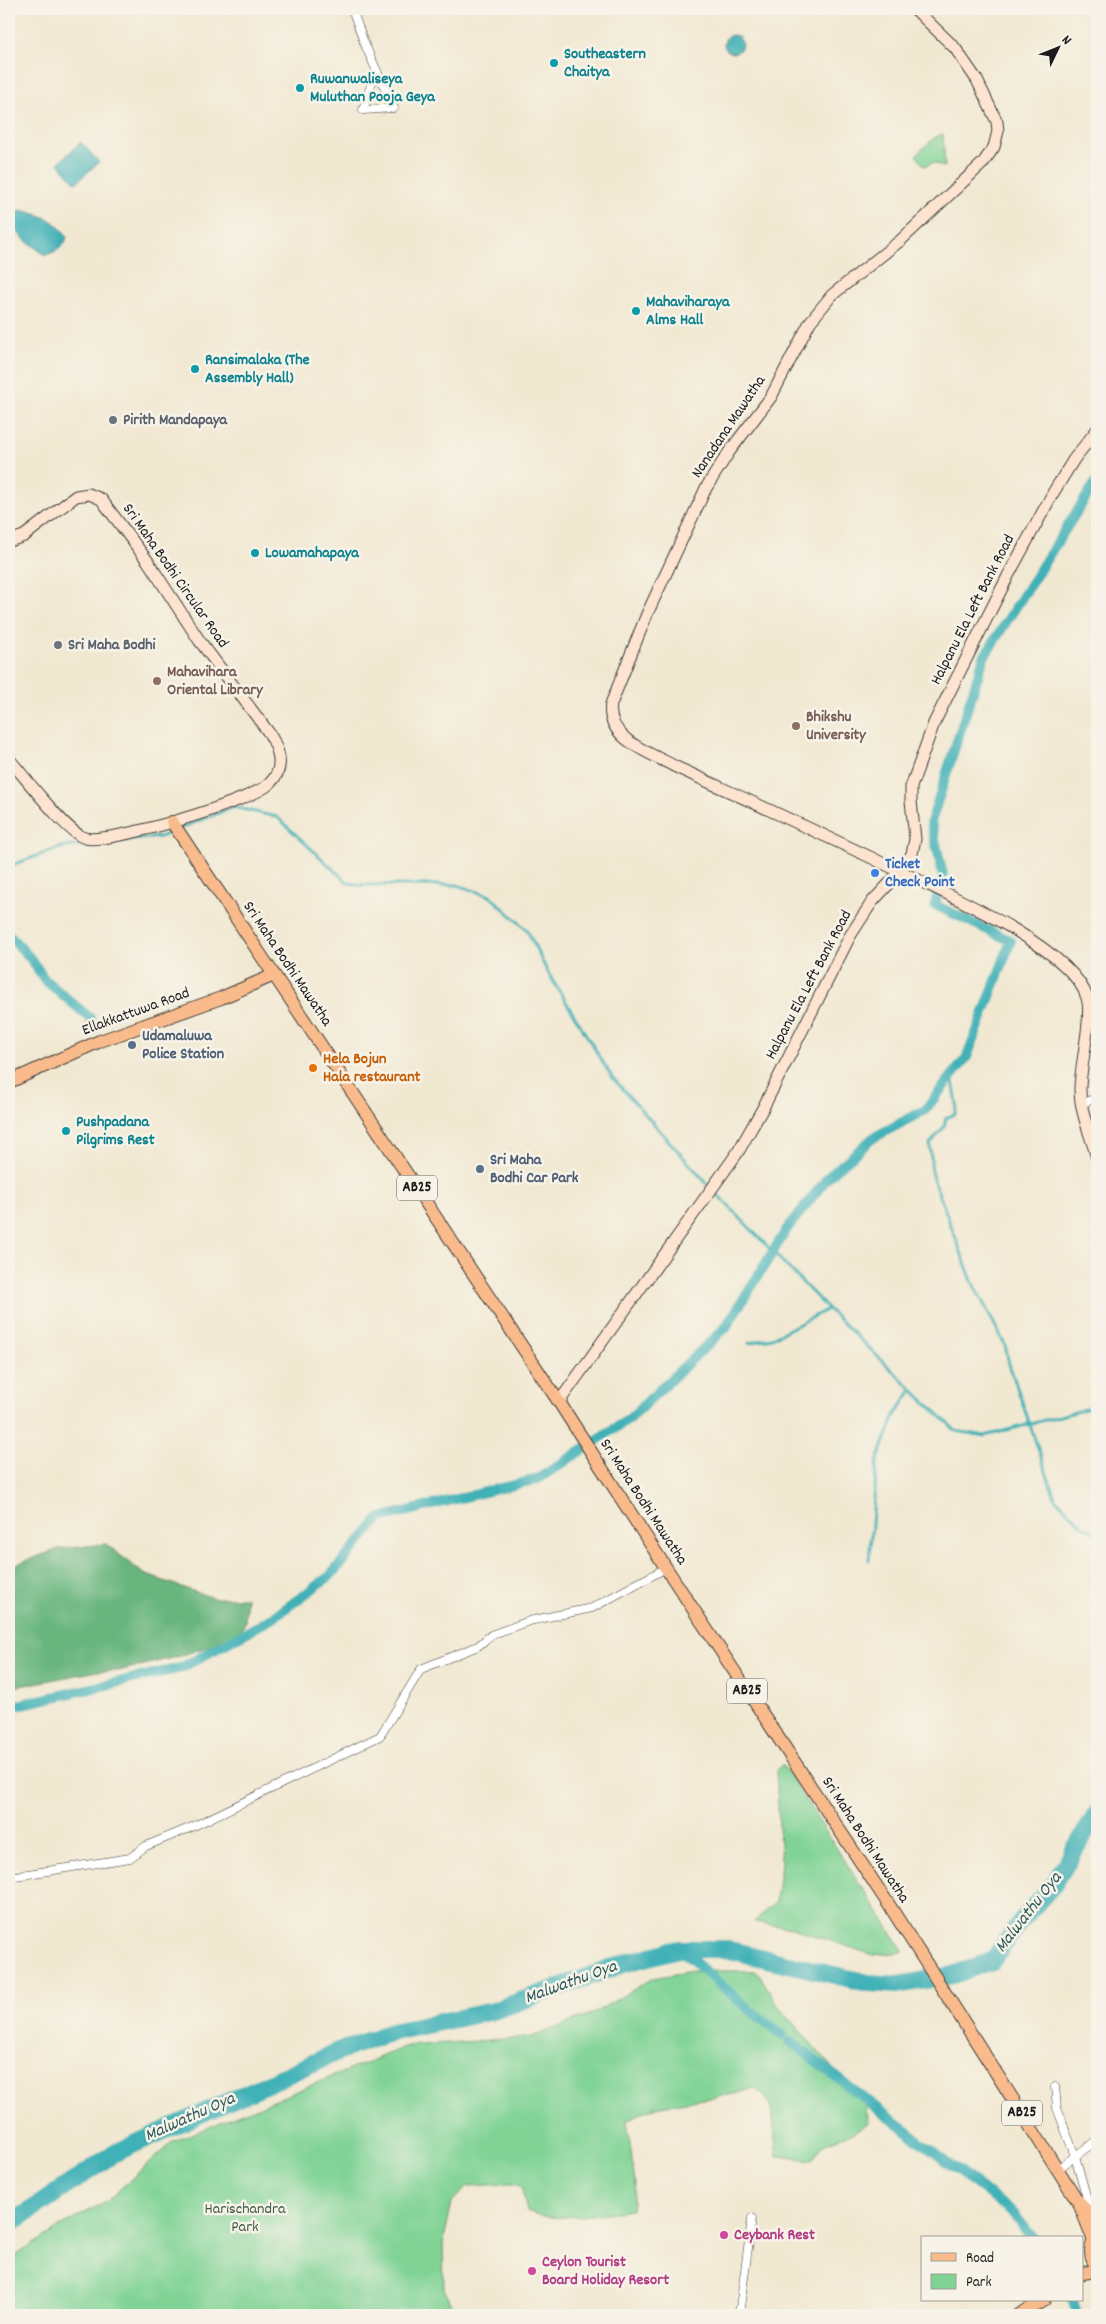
<svg xmlns="http://www.w3.org/2000/svg" width="1106" height="2324" font-family="Dekko,sans-serif">
<rect width="100%" height="100%" fill="#f7f3e8"/>
<filter id="ink" filterUnits="userSpaceOnUse"><feTurbulence type="fractalNoise" baseFrequency=".02" numOctaves="2"/><feDisplacementMap in="SourceGraphic" scale="10" xChannelSelector="R" yChannelSelector="G"/><feConvolveMatrix kernelMatrix="1 2 1 2 8 2 1 2 1" color-interpolation-filters="sRGB"/></filter>
<filter id="wash" filterUnits="userSpaceOnUse"><feTurbulence type="fractalNoise" baseFrequency=".0096" numOctaves="4" result="noise"/><feDisplacementMap in="SourceGraphic" scale="20" xChannelSelector="R" yChannelSelector="G"/><feGaussianBlur stdDeviation="1.12" result="paint"/><feColorMatrix in="noise" values="0 0 0 0 0 0 0 0 0 0 0 0 0 0 0 0 0 1.4 0 .05"/><feComposite in="paint" operator="in"/></filter>
<g filter="url(#wash)">
<rect width="100%" height="100%" fill="#f1e8d1"/>
<g fill="#80d395" stroke="#4e7858">
<polygon points="943,134 945,167 933,163 924,166 916,155 934,138"/>
<polygon points="782,1764 904,1952 873,1955 792,1928 754,1922 776,1901 781,1863 776,1771"/>
<path d="M692 1971H757L779 2007 865 2105 869 2122 850 2134 825 2143 812 2160 777 2156C773 2134 778 2098 753 2088L734 2094 655 2107 627 2120 635 2184 632 2210C602 2213 554 2223 527 2211L521 2186 512 2184 468 2186 452 2202 443 2244 444 2289 457 2315H9V2260L63 2225 107 2201 172 2142 407 2046 532 2037 594 2013 653 1978Z"/>
</g>
<polygon fill="#68b57e" stroke="#42684d" points="106,1544 144,1574 213,1598 247,1598 245,1622 238,1637 177,1657 118,1671 98,1671 9,1688 9,1567 58,1549"/>
<g fill="#40b1b7" stroke="#2e666a">
<circle cx="733" cy="44" r="9"/>
<polygon points="81,142 99,162 76,183 58,163"/>
<path d="M21 210C43 216 53 217 67 237 64 248 56 252 45 255L25 240 12 227 13 214Z"/>
</g>
<g fill="none" stroke-linecap="round" stroke-linejoin="round">
<g stroke="#40b1b7" stroke-width="3">
<polyline points="179,829 233,807 277,817 347,882 358,885 457,885 490,896 527,930 547,971 612,1077 710,1187"/>
<polyline points="111,842 160,837 173,831"/>
<polyline points="9,866 62,847 97,844"/>
<polyline points="952,1076 957,1104 955,1114 946,1118 944,1127 930,1144 932,1176 972,1281 1005,1345 1009,1364 1055,1498 1082,1525 1097,1534"/>
<polyline points="714,1191 828,1309 956,1431 985,1436 1097,1406"/>
<polyline points="749,1343 772,1338 828,1309"/>
<polyline points="869,1561 877,1462 895,1415 912,1390"/>
</g>
<g stroke="#40b1b7" stroke-width="10">
<polyline points="9,935 31,959 45,980 90,1018 94,1029"/>
<polyline points="9,1707 181,1668 271,1619 330,1576 380,1518 538,1479 629,1419 726,1327 787,1229 829,1176 873,1138 925,1110 967,1057 1011,941 935,905 943,875 931,822 984,657 1097,480"/>
<polyline points="680,1949 747,2008 783,2035"/>
<polyline points="791,2042 1012,2212 1033,2238"/>
<polyline points="1072,2300 1078,2315"/>
</g>
<polyline stroke="#40b1b7" stroke-width="18" points="9,2225 115,2153 339,2051 392,2032 493,2011 626,1963 670,1951 680,1949 725,1949 868,1983 898,1985 953,1975 992,1961 1020,1922 1054,1884 1097,1813"/>
</g>
</g>
<g filter="url(#ink)">
<g fill="none" stroke-linecap="round" stroke-linejoin="round">
<g stroke="#3c3b37" stroke-width="9">
<g id="street">
<polyline points="352,9 365,45 394,108 363,110 376,69"/>
<polyline points="1082,1104 1097,1097"/>
<polyline points="9,1877 130,1858 146,1846 192,1827 380,1736 421,1669 478,1646 491,1635 529,1621 592,1608 666,1568"/>
<polyline points="1055,2087 1057,2108 1075,2156 1091,2213"/>
<polyline points="1058,2169 1097,2140"/>
<polyline points="739,2315 752,2218"/>
</g>
</g>
<g stroke="#3c3b37" stroke-width="13">
<g id="secondary">
<path d="M915 9 955 48 977 80 997 122 998 131 994 147 983 163 901 240 832 295 810 322 771 397 729 452 706 488 647 614 611 704C605 739 651 753 676 767 741 797 807 827 872 858 922 883 1072 944 1087 998 1093 1016 1080 1066 1080 1089 1080 1112 1091 1136 1097 1158"/>
<path d="M9 541 24 536 76 496 89 494 101 499 147 560 199 640 269 733C279 749 286 769 269 784 252 801 108 845 85 838 67 833 24 776 9 759"/>
<polyline points="559,1402 738,1152 763,1108 850,936 872,902 900,872 912,854 915,839 911,801 911,787 934,723 1008,576 1053,493 1074,459 1097,430"/>
</g>
</g>
<g stroke="#3c3b37" stroke-width="14">
<g id="primary">
<polyline points="172,822 559,1402 666,1568 891,1908 1079,2203 1094,2241"/>
<polyline points="9,1082 100,1041 221,998 274,975"/>
<polyline points="1083,2207 1097,2221"/>
<path d="M1097 2237C1089 2246 1089 2257 1097 2267"/>
<polyline points="1082,2273 1097,2271"/>
<polyline points="1019,2315 1044,2300"/>
</g>
</g>
<use href="#street" stroke="#fff" stroke-width="8"/>
<use href="#secondary" stroke="#fde4d1" stroke-width="11"/>
<use href="#primary" stroke="#fabb8c" stroke-width="12"/>
</g>
</g>
<g fill="#0f9aa8" stroke="#f7f3e8" stroke-width="2">
<circle cx="554" cy="63" r="5"/>
<circle cx="300" cy="88" r="5"/>
<circle cx="636" cy="311" r="5"/>
<circle cx="195" cy="369" r="5"/>
<circle cx="255" cy="553" r="5"/>
<circle cx="66" cy="1131" r="5"/>
</g>
<g fill="#6b7280" stroke="#f7f3e8" stroke-width="2">
<circle cx="113" cy="420" r="5"/>
<circle cx="58" cy="645" r="5"/>
</g>
<g fill="#8d6e63" stroke="#f7f3e8" stroke-width="2">
<circle cx="157" cy="681" r="5"/>
<circle cx="796" cy="726" r="5"/>
</g>
<circle fill="#3f7fe0" stroke="#f7f3e8" stroke-width="2" cx="875" cy="873" r="5"/>
<g fill="#5c6f8a" stroke="#f7f3e8" stroke-width="2">
<circle cx="132" cy="1045" r="5"/>
<circle cx="480" cy="1169" r="5"/>
</g>
<circle fill="#e8710a" stroke="#f7f3e8" stroke-width="2" cx="313" cy="1068" r="5"/>
<g fill="#d1479c" stroke="#f7f3e8" stroke-width="2">
<circle cx="724" cy="2235" r="5"/>
<circle cx="532" cy="2271" r="5"/>
</g>
<g text-anchor="middle" dominant-baseline="central" stroke-width="5" stroke-linejoin="round" paint-order="stroke">
<g fill="#f7f3e8" stroke="#5e5c59" stroke-width="1">
<rect x="397" y="1175.5" width="40" height="25" rx="4"/>
<rect x="727" y="1678.5" width="40" height="25" rx="4"/>
<rect x="1002" y="2100.5" width="40" height="25" rx="4"/>
</g>
<g font-size="15" font-weight="bold" fill="#1c1c1c">
<text x="417" y="1188">AB25</text>
<text x="747" y="1691">AB25</text>
<text x="1022" y="2113">AB25</text>
</g>
<g font-size="16" font-weight="bold" fill="#0d838f" stroke="#f7f3e8" text-anchor="start">
<text x="564" y="54">Southeastern<tspan x="564" dy="18">Chaitya</tspan></text>
<text x="310" y="79">Ruwanwaliseya<tspan x="310" dy="18">Muluthan Pooja Geya</tspan></text>
<text x="646" y="302">Mahaviharaya<tspan x="646" dy="18">Alms Hall</tspan></text>
<text x="205" y="360">Ransimalaka (The<tspan x="205" dy="18">Assembly Hall)</tspan></text>
<text x="265" y="553">Lowamahapaya</text>
<text x="76" y="1122">Pushpadana<tspan x="76" dy="18">Pilgrims Rest</tspan></text>
</g>
<g font-size="16" font-weight="bold" fill="#5b616d" stroke="#f7f3e8" text-anchor="start">
<text x="123" y="420">Pirith Mandapaya</text>
<text x="68" y="645">Sri Maha Bodhi</text>
</g>
<g font-size="16" fill="#1c1c1c" stroke="#f7f3e8">
<text transform="translate(729 427) rotate(-56)">Nanadana Mawatha</text>
<text transform="translate(175 576) rotate(55)">Sri Maha Bodhi Circular Road</text>
<text transform="translate(973 610) rotate(-63)">Halpanu Ela Left Bank Road</text>
<text transform="translate(287 964) rotate(56)">Sri Maha Bodhi Mawatha</text>
<text transform="translate(809 985) rotate(-62)">Halpanu Ela Left Bank Road</text>
<text transform="translate(136 1012) rotate(-20)">Ellakkattuwa Road</text>
<text transform="translate(643 1502) rotate(57)">Sri Maha Bodhi Mawatha</text>
<text transform="translate(865 1840) rotate(57)">Sri Maha Bodhi Mawatha</text>
</g>
<g font-size="16" font-weight="bold" fill="#785e54" stroke="#f7f3e8" text-anchor="start">
<text x="167" y="672">Mahavihara<tspan x="167" dy="18">Oriental Library</tspan></text>
<text x="806" y="717">Bhikshu<tspan x="806" dy="18">University</tspan></text>
</g>
<g font-size="16" font-weight="bold" fill="#366cbe" stroke="#f7f3e8" text-anchor="start">
<text x="885" y="864">Ticket<tspan x="885" dy="18">Check Point</tspan></text>
</g>
<g font-size="16" font-weight="bold" fill="#4e5e75" stroke="#f7f3e8" text-anchor="start">
<text x="142" y="1036">Udamaluwa<tspan x="142" dy="18">Police Station</tspan></text>
<text x="490" y="1160">Sri Maha<tspan x="490" dy="18">Bodhi Car Park</tspan></text>
</g>
<g font-size="16" font-weight="bold" fill="#c56008" stroke="#f7f3e8" text-anchor="start">
<text x="323" y="1059">Hela Bojun<tspan x="323" dy="18">Hala restaurant</tspan></text>
</g>
<g font-size="16" fill="#3f5c46" stroke="#f7f3e8">
<text x="245" y="2209">Harischandra<tspan x="245" dy="18">Park</tspan></text>
</g>
<g font-size="16" font-weight="bold" fill="#b23c85" stroke="#f7f3e8" text-anchor="start">
<text x="734" y="2235">Ceybank Rest</text>
<text x="542" y="2262">Ceylon Tourist<tspan x="542" dy="18">Board Holiday Resort</tspan></text>
</g>
<g font-size="18" font-style="italic" fill="#2a585a" stroke="#f7f3e8">
<text transform="translate(1029 1913) rotate(-52)">Malwathu Oya</text>
<text transform="translate(571 1983) rotate(-20)">Malwathu Oya</text>
<text transform="translate(190 2118) rotate(-24)">Malwathu Oya</text>
</g>
</g>
<rect width="1106" height="2324" fill="none" stroke="#f7f3e8" stroke-width="30"/>
<rect x="921" y="2236" width="162" height="65" fill="#f7f3e8" stroke="#9f9d96"/>
<rect x="931" y="2253" width="25" height="8" fill="#fabb8c" stroke="#9f9d96"/>
<text x="966" y="2262" font-size="15" fill="#1c1c1c">Road</text>
<rect x="931" y="2274" width="25" height="15" fill="#80d395" stroke="#9f9d96"/>
<text x="966" y="2286" font-size="15" fill="#1c1c1c">Park</text>
<g transform="translate(1058 48) rotate(47)" stroke="#f7f3e8" stroke-width="4" paint-order="stroke">
<path d="M0-4L9 19L0 12L-9 19Z" fill="#1c1c1c"/>
<text y="-8" font-size="14" font-weight="bold" text-anchor="middle" fill="#1c1c1c">N</text>
</g>
</svg>
